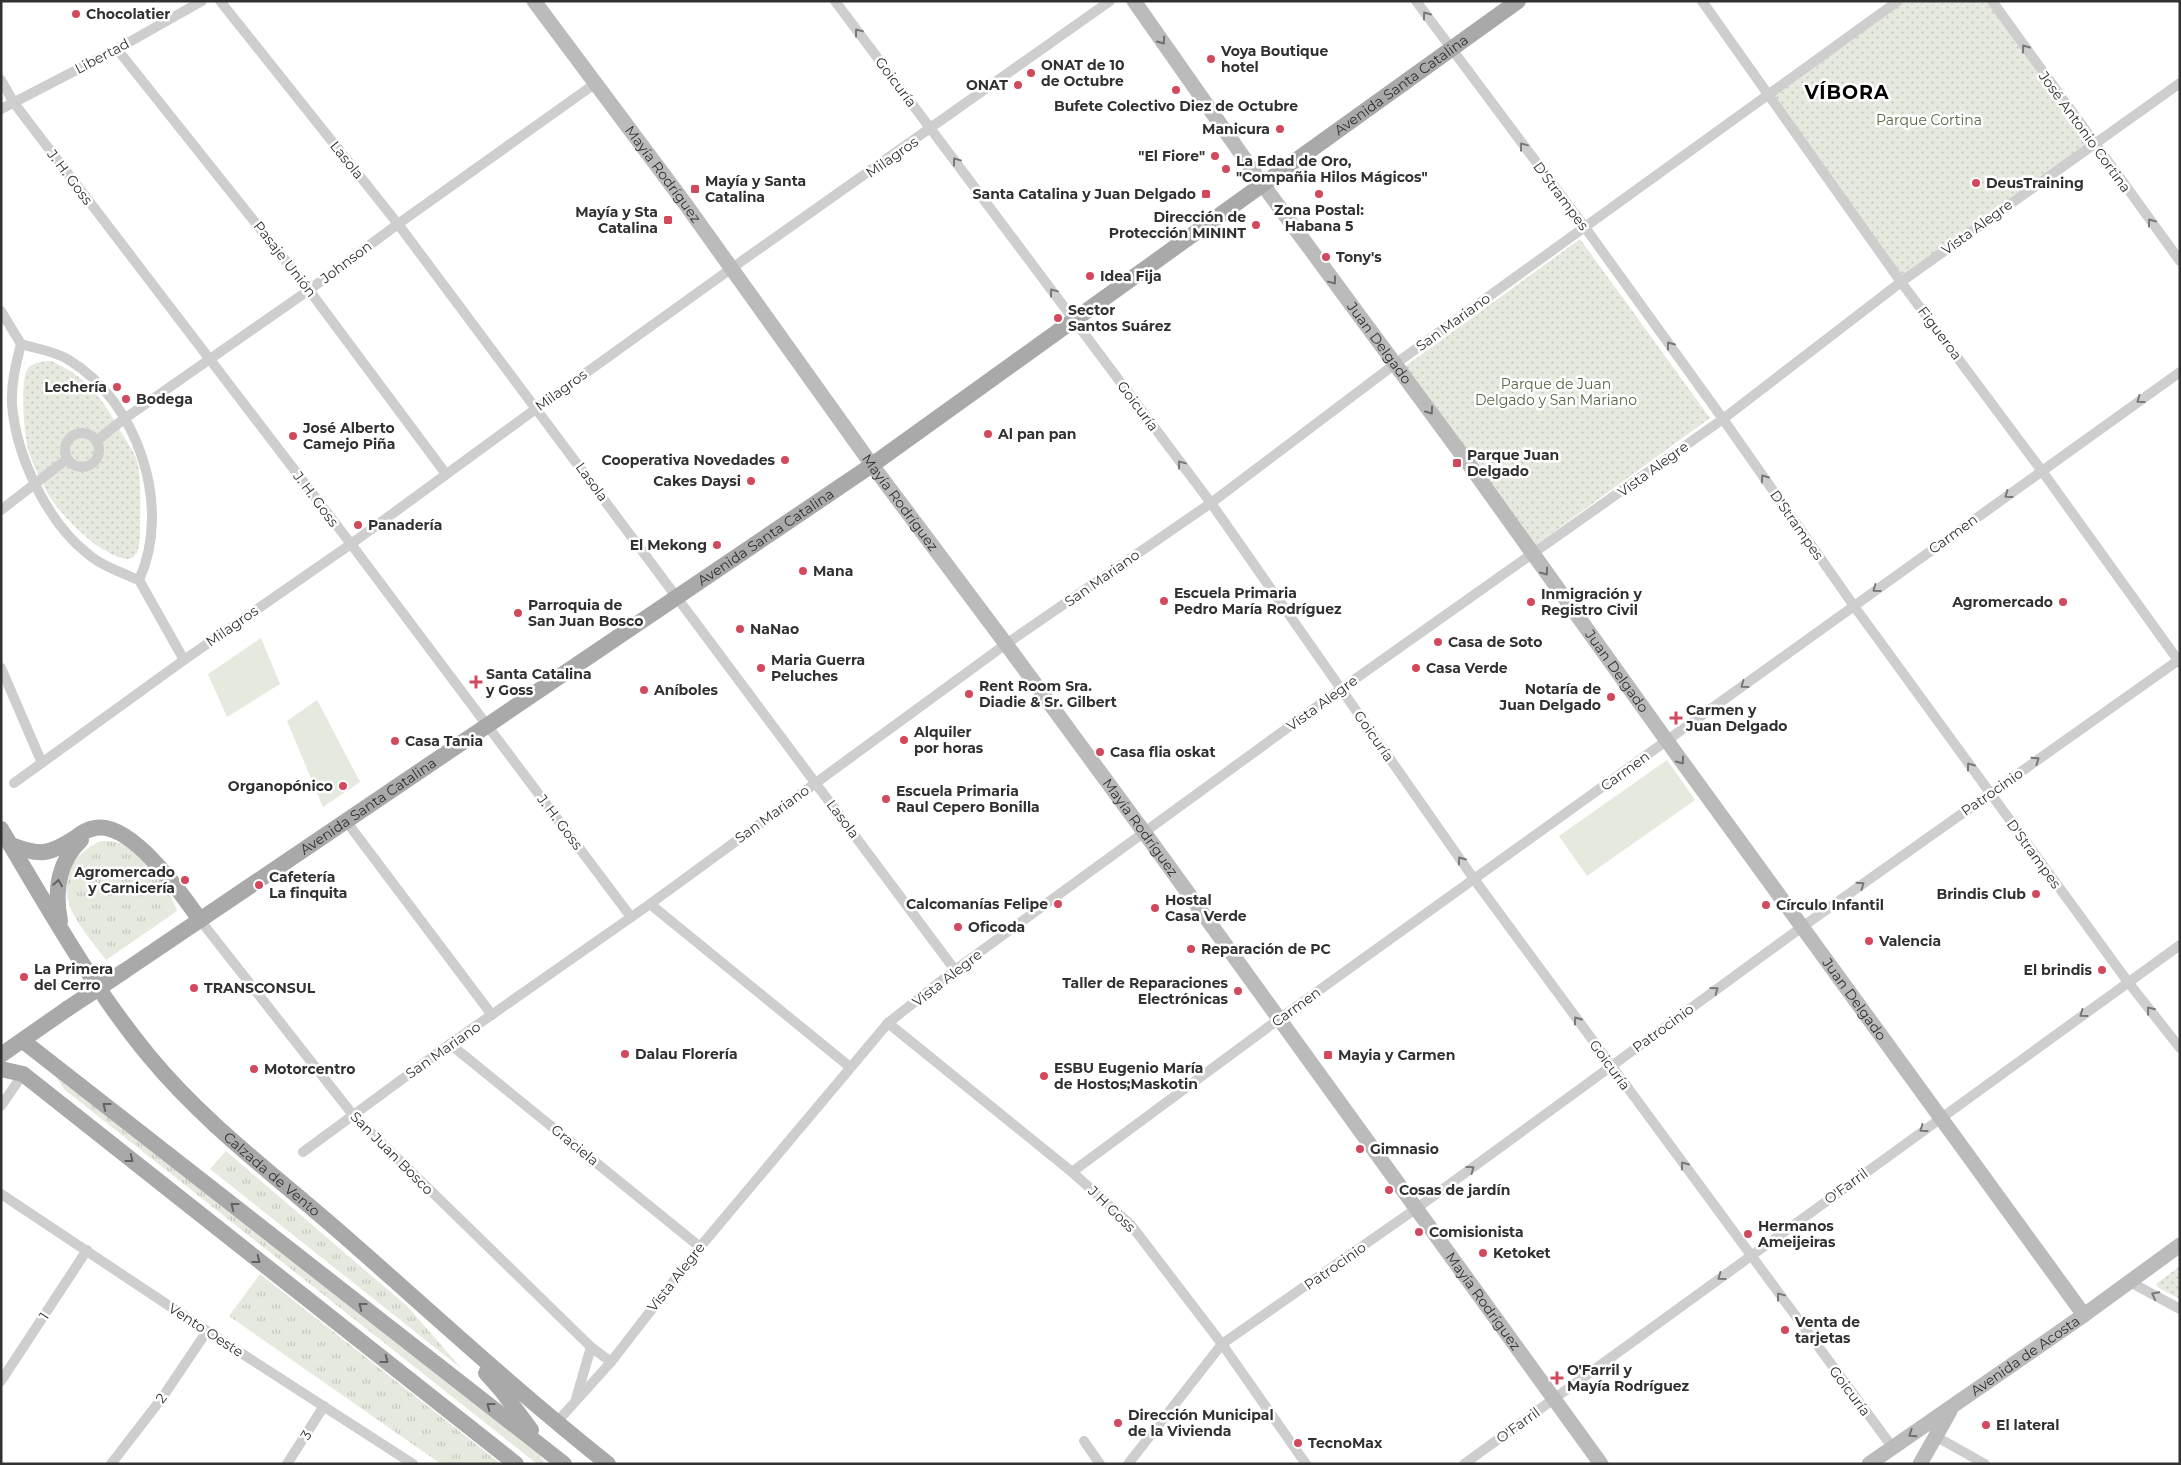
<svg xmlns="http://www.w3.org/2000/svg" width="2181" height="1465" font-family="Montserrat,sans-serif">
<defs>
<pattern id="grass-tufts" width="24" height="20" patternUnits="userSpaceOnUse" patternTransform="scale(1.25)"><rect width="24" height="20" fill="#e5e9de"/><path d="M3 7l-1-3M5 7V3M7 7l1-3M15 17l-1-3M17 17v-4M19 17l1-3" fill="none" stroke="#c5c8bf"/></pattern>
<pattern id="park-dots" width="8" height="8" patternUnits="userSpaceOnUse" patternTransform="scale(1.25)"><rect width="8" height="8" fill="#e5e9de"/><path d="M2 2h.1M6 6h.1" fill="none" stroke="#c5c8bf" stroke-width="1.8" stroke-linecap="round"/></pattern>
</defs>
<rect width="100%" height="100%" fill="#fff"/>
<g fill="url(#grass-tufts)">
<path d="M101 841C112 841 122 842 131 848 148 859 172 892 177 911L106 960C94 944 75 922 69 904 60 875 75 852 101 841Z"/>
<polygon points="56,1077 539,1455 546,1464 537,1464 65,1090"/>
<polygon points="226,1151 408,1307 462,1369 210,1169"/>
<polygon points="260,1274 501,1464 441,1464 229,1316"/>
</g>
<g fill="url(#park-dots)">
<polygon points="1898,1 1992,1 2094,144 1901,282 1768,95"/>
<polygon points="1580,239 1710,418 1533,547 1403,368"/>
<path d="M51 361C86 376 103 399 121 432 126 440 132 449 136 458 142 472 140 510 140 526 140 535 141 553 132 558 123 562 108 552 101 548 86 539 59 512 50 497 42 484 34 467 29 452 24 438 20 382 27 370 32 361 42 362 51 361Z"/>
<polygon points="2180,1266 2180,1299 2159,1288 2156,1284"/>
</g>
<g fill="#e5e9de">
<polygon points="261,638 280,684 227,717 208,674"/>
<polygon points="317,700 360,782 323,807 287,721"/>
<polygon points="1667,760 1695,800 1587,876 1559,836"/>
</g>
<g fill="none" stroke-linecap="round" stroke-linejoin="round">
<g stroke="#cecece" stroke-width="10">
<polyline points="220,1 398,224 955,970"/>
<polyline points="835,1 1211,503 1474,879 1893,1448"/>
<polyline points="1416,1 1584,226 1723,419 1854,606 2128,982 2180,1048"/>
<polyline points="1702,1 1901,282 2042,471 2180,663"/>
<polyline points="1992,1 2180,261"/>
<polyline points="117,49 309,290 446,474"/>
<polyline points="1,80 14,103 351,544 631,917"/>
<polyline points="1,109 117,49 202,1"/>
<path d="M1 311 21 344C37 349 55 351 69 360 137 401 173 506 139 580L184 660"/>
<path d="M21 344C16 364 11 383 12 404 16 456 47 522 88 554 102 566 122 573 139 580"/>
<circle cx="82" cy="450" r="17"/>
<polyline points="96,441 124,419 309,290 398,224 596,83"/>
<polyline points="1,510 67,459"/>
<polyline points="1,668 42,763"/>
<polyline points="14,783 184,660 351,544 537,408 732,268 1110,1"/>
<polyline points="346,821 492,1015"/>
<polyline points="650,904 850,1067"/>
<polyline points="200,920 353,1115 591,1347 611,1362"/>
<polyline points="888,1023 1072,1172 1131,1225 1222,1344 1306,1464"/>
<polyline points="450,1044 700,1247"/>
<polyline points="1,1106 23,1074"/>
<polyline points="303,1152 450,1044 650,904 1006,644 1211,503 1395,364 1898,1"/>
<polyline points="1072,1172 1279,1019 2180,372"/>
<polyline points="1,1194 207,1331 413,1464"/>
<polyline points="2130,1282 2180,1309"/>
<polyline points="1,1381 87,1250"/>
<polyline points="576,1399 591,1347"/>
<polyline points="556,1423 611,1362 700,1247 888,1023 955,970 1341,689 1723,419 1901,282 2180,83"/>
<polyline points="1935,1436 1985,1464"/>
<polyline points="1084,1441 1100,1464"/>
<polyline points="111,1464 162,1398 207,1331"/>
<polyline points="287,1464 324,1406"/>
<polyline points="1128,1464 1222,1344 1417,1208 1802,927 2180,659"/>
<polyline points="1464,1464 2180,945"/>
</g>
<g stroke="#bbb" stroke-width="15">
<path id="s1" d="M534 1 684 202 872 465 1006 644 1144 832 1601 1464"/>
<path id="s2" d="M1134 1 1263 185 1468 463 1667 741 2084 1315"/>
<path id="s3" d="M1869 1464 2084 1315 2180 1245"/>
<polyline points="1920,1464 1950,1411"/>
</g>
<g stroke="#a9a9a9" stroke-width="16">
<path id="s4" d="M1 829C47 906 92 987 149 1056 205 1124 276 1176 342 1234 430 1311 516 1391 608 1464"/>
<path d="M11 845C39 856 49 855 75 838 80 834 88 829 95 828 131 821 182 894 200 920"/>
<path d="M60 921C54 890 58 862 81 840"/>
<path id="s5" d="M123 972 872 465 1518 1"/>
<polyline points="23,1041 564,1464"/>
<polyline points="1,1055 67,1009"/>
<polyline points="1,1069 23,1074 516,1464"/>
<polyline points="486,1373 502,1391 531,1430"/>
</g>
<polyline stroke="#a9a9a9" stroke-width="16" points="67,1009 123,972"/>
</g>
<defs><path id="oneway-chevron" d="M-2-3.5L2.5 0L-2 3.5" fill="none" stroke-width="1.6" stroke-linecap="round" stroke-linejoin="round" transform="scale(1.25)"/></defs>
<g stroke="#787878">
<use href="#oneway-chevron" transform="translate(1426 15) rotate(-126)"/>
<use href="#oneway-chevron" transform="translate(858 32) rotate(-127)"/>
<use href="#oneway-chevron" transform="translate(2025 48) rotate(-126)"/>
<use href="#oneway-chevron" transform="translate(1523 146) rotate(-127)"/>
<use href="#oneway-chevron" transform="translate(956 161) rotate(-127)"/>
<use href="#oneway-chevron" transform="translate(2151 222) rotate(-126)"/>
<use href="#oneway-chevron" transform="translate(1053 292) rotate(-127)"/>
<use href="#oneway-chevron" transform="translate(1670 345) rotate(-126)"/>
<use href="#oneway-chevron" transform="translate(2140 400) rotate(144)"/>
<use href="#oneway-chevron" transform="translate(1181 464) rotate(-127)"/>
<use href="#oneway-chevron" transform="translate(1764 478) rotate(-125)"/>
<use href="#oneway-chevron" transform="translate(2008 495) rotate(144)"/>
<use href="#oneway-chevron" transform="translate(1876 589) rotate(144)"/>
<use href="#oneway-chevron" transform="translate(1744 685) rotate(144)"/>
<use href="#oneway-chevron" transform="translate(2036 760) rotate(-35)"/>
<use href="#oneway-chevron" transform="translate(1970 766) rotate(-126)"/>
<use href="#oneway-chevron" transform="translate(1461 860) rotate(-125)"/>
<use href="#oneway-chevron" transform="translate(1861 885) rotate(-35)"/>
<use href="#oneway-chevron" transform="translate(1715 990) rotate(-36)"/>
<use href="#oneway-chevron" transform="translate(2150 1010) rotate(-128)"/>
<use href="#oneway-chevron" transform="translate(2083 1014) rotate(144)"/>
<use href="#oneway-chevron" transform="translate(1577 1020) rotate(-126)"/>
<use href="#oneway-chevron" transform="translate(1923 1129) rotate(144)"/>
<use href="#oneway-chevron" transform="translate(1684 1165) rotate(-126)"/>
<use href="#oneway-chevron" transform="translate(1471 1169) rotate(-36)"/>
<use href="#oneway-chevron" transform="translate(1721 1277) rotate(144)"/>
<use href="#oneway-chevron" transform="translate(2155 1295) rotate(-152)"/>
<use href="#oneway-chevron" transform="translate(1780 1296) rotate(-127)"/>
</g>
<g stroke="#6f6f6f">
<use href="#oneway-chevron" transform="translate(1162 41) rotate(55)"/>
<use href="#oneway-chevron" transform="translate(1333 281) rotate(53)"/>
<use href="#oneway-chevron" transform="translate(1430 411) rotate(54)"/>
<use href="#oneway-chevron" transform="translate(1545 572) rotate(54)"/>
<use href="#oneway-chevron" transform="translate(1681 761) rotate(54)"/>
<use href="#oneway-chevron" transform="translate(1912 1434) rotate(146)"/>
</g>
<g stroke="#616161">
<use href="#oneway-chevron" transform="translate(58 883) rotate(-81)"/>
<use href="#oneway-chevron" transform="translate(106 1106) rotate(-142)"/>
<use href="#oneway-chevron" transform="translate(130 1159) rotate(38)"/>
<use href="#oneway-chevron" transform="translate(234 1206) rotate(-142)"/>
<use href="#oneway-chevron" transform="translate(257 1260) rotate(38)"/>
<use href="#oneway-chevron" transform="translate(362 1306) rotate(-142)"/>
<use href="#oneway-chevron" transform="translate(385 1360) rotate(38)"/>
<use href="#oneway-chevron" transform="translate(490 1406) rotate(-143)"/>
</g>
<g fill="#d2495d" stroke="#fff" stroke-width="2">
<circle cx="76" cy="14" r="5"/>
<circle cx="1211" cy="59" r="5"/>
<circle cx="1031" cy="73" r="5"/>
<circle cx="1018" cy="85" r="5"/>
<circle cx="1176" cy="90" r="5"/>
<circle cx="1280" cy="129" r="5"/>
<circle cx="1215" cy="156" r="5"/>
<circle cx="1226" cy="169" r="5"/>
<circle cx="1976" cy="183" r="5"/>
<rect x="690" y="184" width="10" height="10" rx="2.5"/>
<rect x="1201" y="189" width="10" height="10" rx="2.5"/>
<circle cx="1319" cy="194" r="5"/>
<rect x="663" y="215" width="10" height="10" rx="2.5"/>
<circle cx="1256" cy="225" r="5"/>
<circle cx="1326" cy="257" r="5"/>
<circle cx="1090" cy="276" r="5"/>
<circle cx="1058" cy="318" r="5"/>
<circle cx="117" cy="387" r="5"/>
<circle cx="126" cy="399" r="5"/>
<circle cx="988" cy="434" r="5"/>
<circle cx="293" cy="436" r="5"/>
<circle cx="785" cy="460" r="5"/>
<rect x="1452" y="458" width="10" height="10" rx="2.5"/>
<circle cx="751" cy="481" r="5"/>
<circle cx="358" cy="525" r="5"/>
<circle cx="717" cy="545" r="5"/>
<circle cx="803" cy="571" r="5"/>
<circle cx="1164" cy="601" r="5"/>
<circle cx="1531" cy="602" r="5"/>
<circle cx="2063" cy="602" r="5"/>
<circle cx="518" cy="613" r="5"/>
<circle cx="740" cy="629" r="5"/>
<circle cx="1438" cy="642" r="5"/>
<circle cx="761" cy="668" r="5"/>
<circle cx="1416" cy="668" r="5"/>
<path d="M473.5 674.5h5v5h5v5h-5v5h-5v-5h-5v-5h5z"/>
<circle cx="644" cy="690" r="5"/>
<circle cx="969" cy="694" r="5"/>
<circle cx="1611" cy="697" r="5"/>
<path d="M1673.5 710.5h5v5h5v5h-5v5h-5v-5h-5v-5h5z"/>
<circle cx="904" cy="740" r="5"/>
<circle cx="395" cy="741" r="5"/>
<circle cx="1100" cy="752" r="5"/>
<circle cx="343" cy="786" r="5"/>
<circle cx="886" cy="799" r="5"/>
<circle cx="185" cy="880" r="5"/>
<circle cx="259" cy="885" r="5"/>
<circle cx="2036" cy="894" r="5"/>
<circle cx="1058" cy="904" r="5"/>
<circle cx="1766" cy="905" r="5"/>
<circle cx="1155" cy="908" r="5"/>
<circle cx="958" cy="927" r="5"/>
<circle cx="1869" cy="941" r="5"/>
<circle cx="1191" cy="949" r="5"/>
<circle cx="2102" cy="970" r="5"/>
<circle cx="24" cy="977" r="5"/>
<circle cx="194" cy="988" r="5"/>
<circle cx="1238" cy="991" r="5"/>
<circle cx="625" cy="1054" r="5"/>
<rect x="1323" y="1050" width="10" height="10" rx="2.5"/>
<circle cx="254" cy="1069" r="5"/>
<circle cx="1044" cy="1076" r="5"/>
<circle cx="1360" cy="1149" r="5"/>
<circle cx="1389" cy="1190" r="5"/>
<circle cx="1419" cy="1232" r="5"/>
<circle cx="1748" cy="1234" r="5"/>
<circle cx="1483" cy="1253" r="5"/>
<circle cx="1785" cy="1330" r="5"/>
<path d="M1554.5 1370.5h5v5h5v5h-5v5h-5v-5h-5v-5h5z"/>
<circle cx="1118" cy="1423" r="5"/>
<circle cx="1986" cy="1425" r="5"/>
<circle cx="1298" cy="1443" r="5"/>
</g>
<g text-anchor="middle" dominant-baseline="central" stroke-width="5" stroke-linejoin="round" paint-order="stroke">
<g font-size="14" font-weight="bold" fill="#313131" stroke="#fff" text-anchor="start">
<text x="86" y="14">Chocolatier</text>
<text x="1221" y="51">Voya Boutique<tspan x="1221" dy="16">hotel</tspan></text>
<text x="1041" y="65">ONAT de 10<tspan x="1041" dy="16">de Octubre</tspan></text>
<text x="1008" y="85" text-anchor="end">ONAT</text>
<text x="1176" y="106" text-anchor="middle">Bufete Colectivo Diez de Octubre</text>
<text x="1270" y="129" text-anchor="end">Manicura</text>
<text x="1205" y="156" text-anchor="end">"El Fiore"</text>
<text x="1236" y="161">La Edad de Oro,<tspan x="1236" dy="16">"Compañia Hilos Mágicos"</tspan></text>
<text x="705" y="181">Mayía y Santa<tspan x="705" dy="16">Catalina</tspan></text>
<text x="1986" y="183">DeusTraining</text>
<text x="1196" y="194" text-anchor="end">Santa Catalina y Juan Delgado</text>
<text x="1319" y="210" text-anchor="middle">Zona Postal:<tspan x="1319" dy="16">Habana 5</tspan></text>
<text x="658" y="212" text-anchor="end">Mayía y Sta<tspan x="658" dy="16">Catalina</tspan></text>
<text x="1246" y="217" text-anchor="end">Dirección de<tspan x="1246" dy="16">Protección MININT</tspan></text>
<text x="1336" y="257">Tony's</text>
<text x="1100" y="276">Idea Fija</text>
<text x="1068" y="310">Sector<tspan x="1068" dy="16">Santos Suárez</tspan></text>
<text x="107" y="387" text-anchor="end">Lechería</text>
<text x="136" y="399">Bodega</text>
<text x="303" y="428">José Alberto<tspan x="303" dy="16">Camejo Piña</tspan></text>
<text x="998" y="434">Al pan pan</text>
<text x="1467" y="455">Parque Juan<tspan x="1467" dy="16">Delgado</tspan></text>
<text x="775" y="460" text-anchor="end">Cooperativa Novedades</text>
<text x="741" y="481" text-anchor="end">Cakes Daysi</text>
<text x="368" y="525">Panadería</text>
<text x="707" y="545" text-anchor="end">El Mekong</text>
<text x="813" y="571">Mana</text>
<text x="1174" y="593">Escuela Primaria<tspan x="1174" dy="16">Pedro María Rodríguez</tspan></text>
<text x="1541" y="594">Inmigración y<tspan x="1541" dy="16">Registro Civil</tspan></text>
<text x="2053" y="602" text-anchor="end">Agromercado</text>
<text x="528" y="605">Parroquia de<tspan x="528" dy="16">San Juan Bosco</tspan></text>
<text x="750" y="629">NaNao</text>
<text x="1448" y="642">Casa de Soto</text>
<text x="771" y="660">Maria Guerra<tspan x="771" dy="16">Peluches</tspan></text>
<text x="1426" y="668">Casa Verde</text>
<text x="486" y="674">Santa Catalina<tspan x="486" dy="16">y Goss</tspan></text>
<text x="979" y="686">Rent Room Sra.<tspan x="979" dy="16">Diadie &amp; Sr. Gilbert</tspan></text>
<text x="1601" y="689" text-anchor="end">Notaría de<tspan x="1601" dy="16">Juan Delgado</tspan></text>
<text x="654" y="690">Aníboles</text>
<text x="1686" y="710">Carmen y<tspan x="1686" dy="16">Juan Delgado</tspan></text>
<text x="914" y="732">Alquiler<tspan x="914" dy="16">por horas</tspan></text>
<text x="405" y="741">Casa Tania</text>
<text x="1110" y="752">Casa flia oskat</text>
<text x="333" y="786" text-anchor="end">Organopónico</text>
<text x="896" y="791">Escuela Primaria<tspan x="896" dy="16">Raul Cepero Bonilla</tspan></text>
<text x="175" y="872" text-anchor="end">Agromercado<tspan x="175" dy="16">y Carnicería</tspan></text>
<text x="269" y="877">Cafetería<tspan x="269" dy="16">La finquita</tspan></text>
<text x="2026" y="894" text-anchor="end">Brindis Club</text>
<text x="1165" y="900">Hostal<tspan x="1165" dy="16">Casa Verde</tspan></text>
<text x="1048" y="904" text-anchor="end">Calcomanías Felipe</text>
<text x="1776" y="905">Círculo Infantil</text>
<text x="968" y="927">Oficoda</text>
<text x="1879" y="941">Valencia</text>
<text x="1201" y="949">Reparación de PC</text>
<text x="34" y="969">La Primera<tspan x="34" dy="16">del Cerro</tspan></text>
<text x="2092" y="970" text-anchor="end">El brindis</text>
<text x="1228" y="983" text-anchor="end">Taller de Reparaciones<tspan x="1228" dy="16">Electrónicas</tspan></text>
<text x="204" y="988">TRANSCONSUL</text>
<text x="635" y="1054">Dalau Florería</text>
<text x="1338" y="1055">Mayia y Carmen</text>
<text x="1054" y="1068">ESBU Eugenio María<tspan x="1054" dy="16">de Hostos;Maskotin</tspan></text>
<text x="264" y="1069">Motorcentro</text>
<text x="1370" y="1149">Gimnasio</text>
<text x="1399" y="1190">Cosas de jardín</text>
<text x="1758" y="1226">Hermanos<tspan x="1758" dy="16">Ameijeiras</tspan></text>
<text x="1429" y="1232">Comisionista</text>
<text x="1493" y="1253">Ketoket</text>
<text x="1795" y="1322">Venta de<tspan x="1795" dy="16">tarjetas</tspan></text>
<text x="1567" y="1370">O'Farril y<tspan x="1567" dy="16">Mayía Rodríguez</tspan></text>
<text x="1128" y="1415">Dirección Municipal<tspan x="1128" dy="16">de la Vivienda</tspan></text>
<text x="1996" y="1425">El lateral</text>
<text x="1308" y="1443">TecnoMax</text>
</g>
<g font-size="14" fill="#313131" stroke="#fff">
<text transform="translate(102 56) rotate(-28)">Libertad</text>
<text transform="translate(896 82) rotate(53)">Goicuría</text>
<text stroke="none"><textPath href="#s5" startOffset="1556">Avenida Santa Catalina</textPath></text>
<text transform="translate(2085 132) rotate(54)">José Antonio Cortina</text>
<text transform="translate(892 157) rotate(-35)">Milagros</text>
<text transform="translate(347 160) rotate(51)">Lasola</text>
<text stroke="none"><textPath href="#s1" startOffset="216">Mayía Rodríguez</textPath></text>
<text transform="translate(70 177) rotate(53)">J. H. Goss</text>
<text transform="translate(1561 196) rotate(53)">D'Strampes</text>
<text transform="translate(1977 227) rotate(-36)">Vista Alegre</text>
<text transform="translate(285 259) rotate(52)">Pasaje Unión</text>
<text transform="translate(346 262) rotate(-37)">Johnson</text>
<text transform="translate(1453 322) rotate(-36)">San Mariano</text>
<text transform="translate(1940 333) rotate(53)">Figueroa</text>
<text stroke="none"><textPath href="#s2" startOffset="421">Juan Delgado</textPath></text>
<text transform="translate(561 390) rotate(-36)">Milagros</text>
<text transform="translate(1138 406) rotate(53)">Goicuría</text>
<text transform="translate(1653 469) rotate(-36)">Vista Alegre</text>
<text transform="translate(592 482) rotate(54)">Lasola</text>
<text transform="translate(316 499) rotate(53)">J. H. Goss</text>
<text stroke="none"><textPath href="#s1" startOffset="621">Mayía Rodríguez</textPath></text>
<text transform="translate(1797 525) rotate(55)">D'Strampes</text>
<text transform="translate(1953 534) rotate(-36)">Carmen</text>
<text stroke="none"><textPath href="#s5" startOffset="776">Avenida Santa Catalina</textPath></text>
<text transform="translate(1102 578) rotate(-35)">San Mariano</text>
<text transform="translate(232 626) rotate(-35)">Milagros</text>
<text stroke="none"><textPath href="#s2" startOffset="826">Juan Delgado</textPath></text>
<text transform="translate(1322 703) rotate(-36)">Vista Alegre</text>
<text transform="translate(1374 736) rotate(55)">Goicuría</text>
<text transform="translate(1625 771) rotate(-36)">Carmen</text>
<text transform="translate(1992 792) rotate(-35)">Patrocinio</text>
<text stroke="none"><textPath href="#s5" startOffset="296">Avenida Santa Catalina</textPath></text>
<text transform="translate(772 814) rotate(-36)">San Mariano</text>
<text transform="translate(843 819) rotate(53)">Lasola</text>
<text transform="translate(560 822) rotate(53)">J. H. Goss</text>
<text stroke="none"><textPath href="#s1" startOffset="1025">Mayía Rodríguez</textPath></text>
<text transform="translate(2034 854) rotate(54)">D'Strampes</text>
<text transform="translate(947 978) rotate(-38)">Vista Alegre</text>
<text stroke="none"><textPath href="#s2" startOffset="1231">Juan Delgado</textPath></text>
<text transform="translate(1296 1007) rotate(-36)">Carmen</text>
<text transform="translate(1663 1028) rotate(-36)">Patrocinio</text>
<text transform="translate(443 1050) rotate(-35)">San Mariano</text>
<text transform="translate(1610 1065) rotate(54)">Goicuría</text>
<text transform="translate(575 1145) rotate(39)">Graciela</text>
<text transform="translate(392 1153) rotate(45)">San Juan Bosco</text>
<text stroke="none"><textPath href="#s4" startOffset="442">Calzada de Vento</textPath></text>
<text transform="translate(1846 1186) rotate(-36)">O'Farril</text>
<text transform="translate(1112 1209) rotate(44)">J H Goss</text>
<text transform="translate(1335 1266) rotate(-35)">Patrocinio</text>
<text transform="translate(676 1277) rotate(-52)">Vista Alegre</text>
<text stroke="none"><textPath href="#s1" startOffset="1610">Mayía Rodríguez</textPath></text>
<text transform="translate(44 1316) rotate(-57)">1</text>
<text transform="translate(206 1330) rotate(33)">Vento Oeste</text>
<text stroke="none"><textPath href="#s3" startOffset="190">Avenida de Acosta</textPath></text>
<text transform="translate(1850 1391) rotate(53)">Goicuría</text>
<text transform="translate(161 1398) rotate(-54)">2</text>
<text transform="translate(1518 1425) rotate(-36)">O'Farril</text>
<text transform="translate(306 1435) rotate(-57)">3</text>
</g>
<g font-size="14" fill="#576843" stroke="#fff">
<text x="1929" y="120">Parque Cortina</text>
<text x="1556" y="384">Parque de Juan<tspan x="1556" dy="16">Delgado y San Mariano</tspan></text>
</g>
<g font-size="19" font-weight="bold" letter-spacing="1" fill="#000" stroke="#fff">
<text x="1847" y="92">VÍBORA</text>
</g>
</g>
<rect width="2181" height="1465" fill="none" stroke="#313131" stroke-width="5"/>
</svg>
